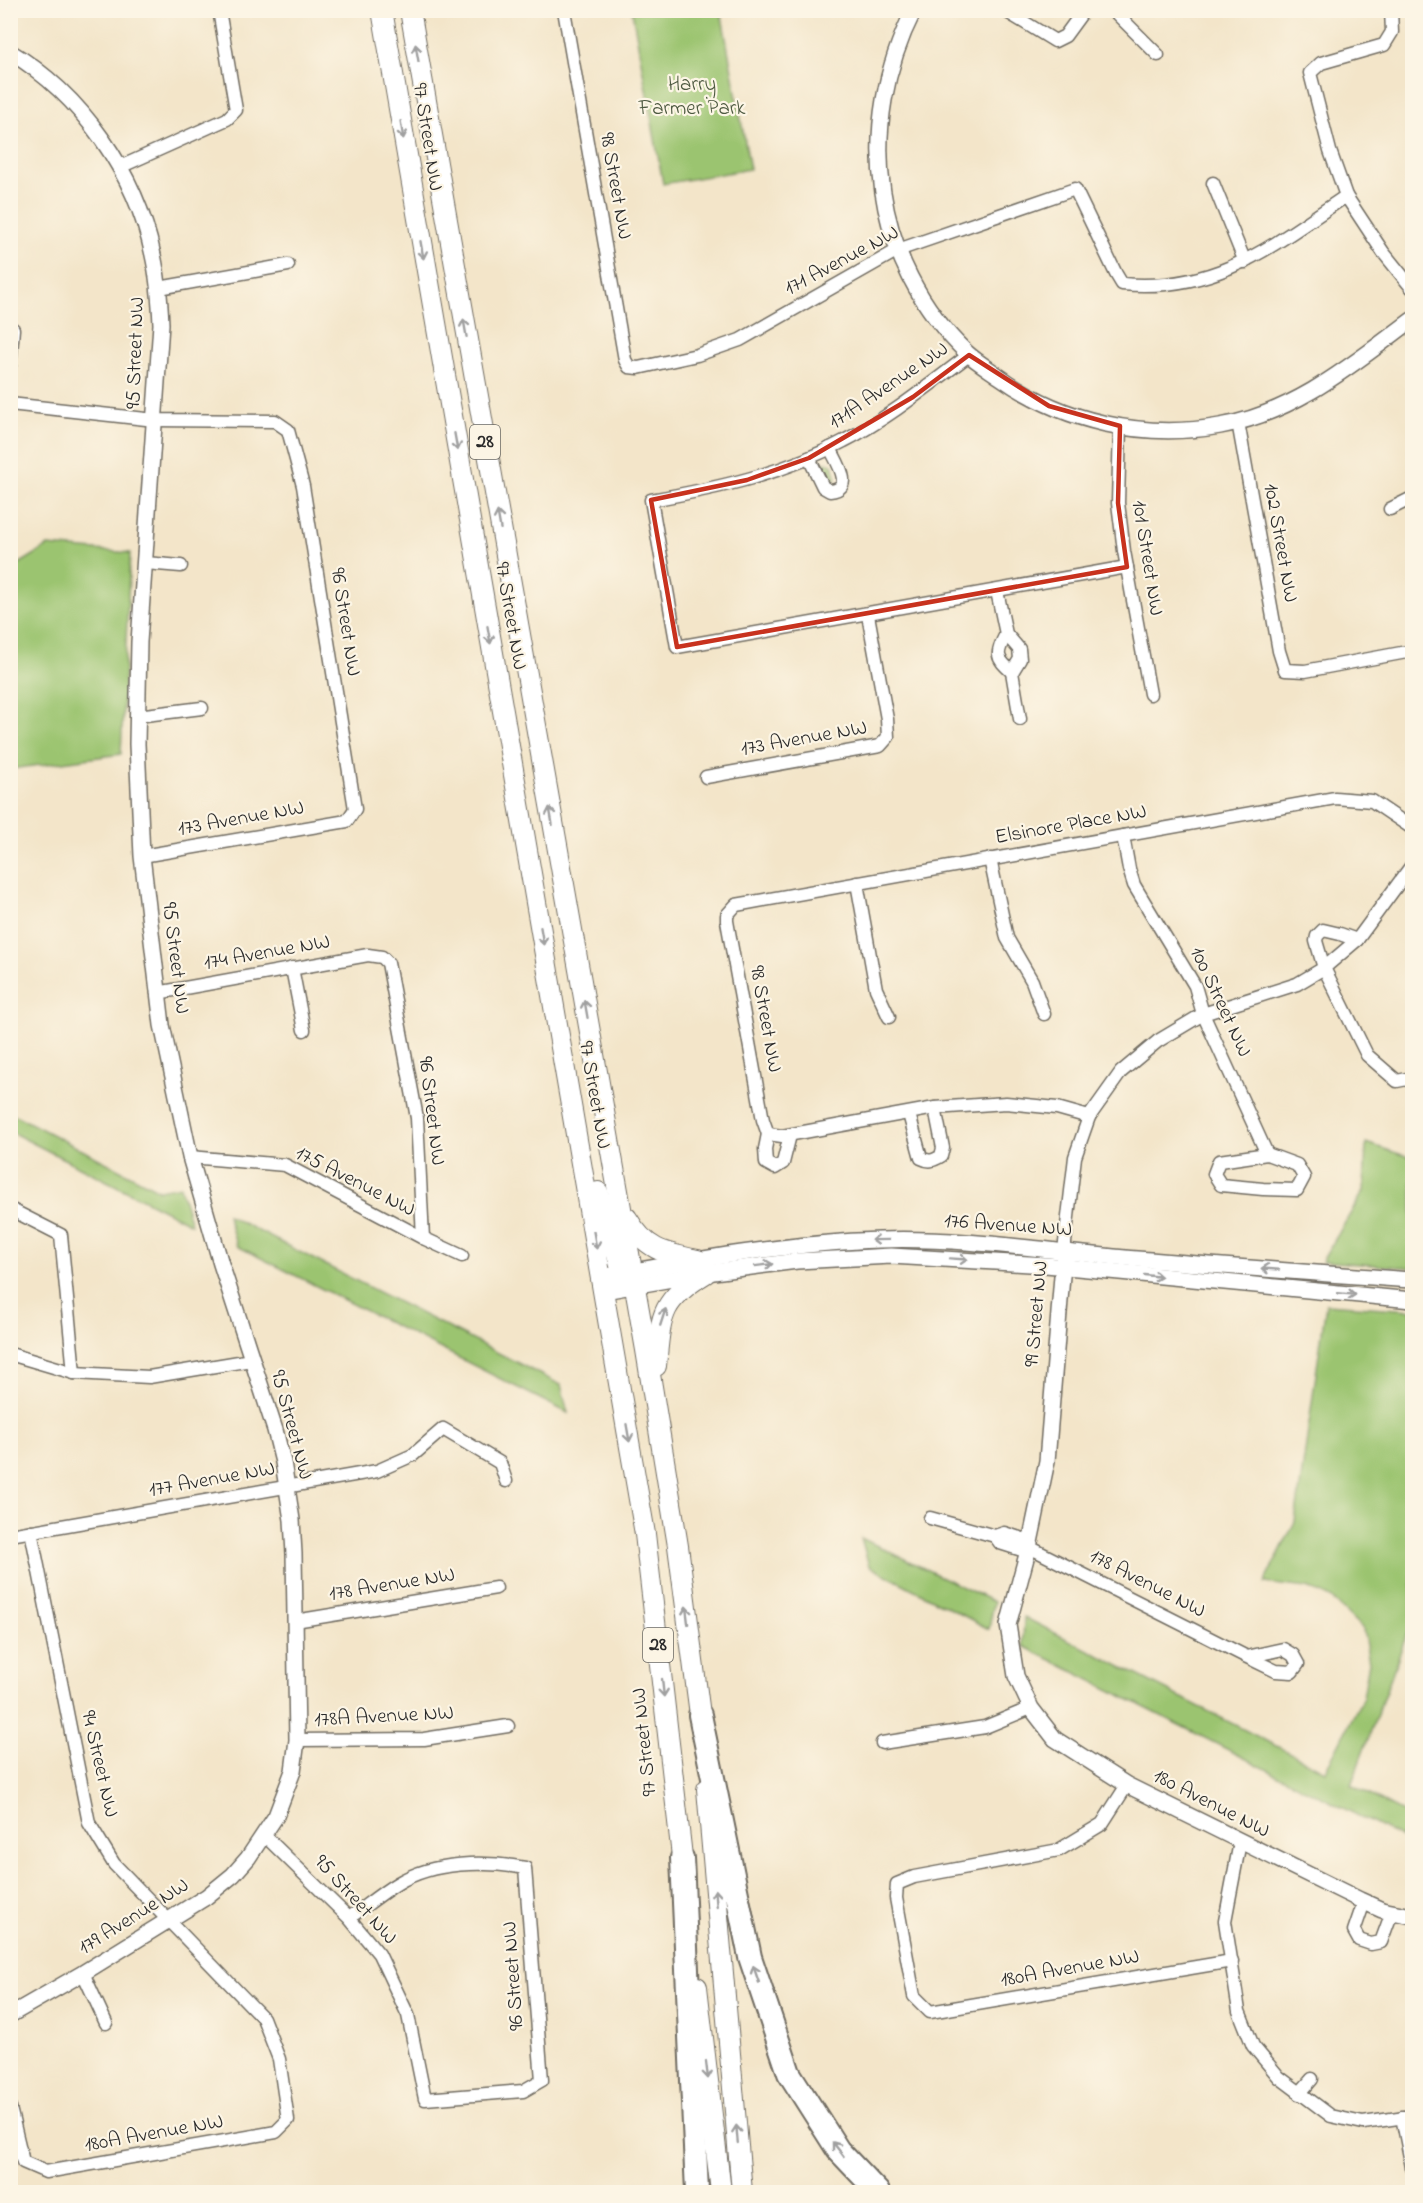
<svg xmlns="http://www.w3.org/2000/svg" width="1423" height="2203" font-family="'Indie Flower',sans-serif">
<rect width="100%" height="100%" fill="#fcf5e5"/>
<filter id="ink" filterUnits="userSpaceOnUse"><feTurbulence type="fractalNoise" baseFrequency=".0167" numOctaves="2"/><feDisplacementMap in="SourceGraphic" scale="12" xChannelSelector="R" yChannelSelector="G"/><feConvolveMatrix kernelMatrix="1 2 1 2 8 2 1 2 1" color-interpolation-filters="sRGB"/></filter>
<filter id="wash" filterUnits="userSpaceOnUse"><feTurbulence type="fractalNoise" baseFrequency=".008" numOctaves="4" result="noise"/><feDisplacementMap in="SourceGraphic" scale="24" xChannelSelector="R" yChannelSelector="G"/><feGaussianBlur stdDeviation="1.35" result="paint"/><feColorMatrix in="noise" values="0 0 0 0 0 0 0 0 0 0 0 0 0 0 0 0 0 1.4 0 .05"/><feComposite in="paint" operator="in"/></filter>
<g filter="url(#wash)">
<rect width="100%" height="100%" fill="#f3e5c9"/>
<g fill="#9bc470" stroke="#63784e" stroke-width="1.5">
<polygon points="632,11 721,11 750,169 663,184"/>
<polygon points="825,462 832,464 836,475 835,480 826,479 821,468"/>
<polygon points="48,546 130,553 121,754 11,769 11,569"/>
<polygon points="11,1113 159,1190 180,1186 191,1224 11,1132"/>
<polygon points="1366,1143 1412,1158 1412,1268 1322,1261 1364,1191"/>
<polygon points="227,1215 561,1385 568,1413 237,1246"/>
<polygon points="1326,1304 1412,1310 1412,1620 1351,1785 1412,1817 1412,1843 1023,1646 1024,1617 1325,1771 1363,1697 1369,1662 1363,1629 1331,1598 1321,1593 1307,1588 1264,1583 1295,1522"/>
<polygon points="861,1538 994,1602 989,1629 869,1566"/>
</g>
</g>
<g filter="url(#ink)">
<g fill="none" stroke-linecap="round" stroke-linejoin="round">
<g stroke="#716c62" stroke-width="15">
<g id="minor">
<path d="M564 10 625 360 629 367 638 368 697 355 740 340 898 250 1075 189 1116 274 1122 284C1217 293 1273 245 1346 196"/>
<polyline points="1004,10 1055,41 1065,36 1084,10"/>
<polyline points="1113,10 1158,55"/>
<polyline points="1391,10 1392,32 1384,45 1321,63 1310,73 1330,151 1346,196 1383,252 1412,288"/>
<polyline points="120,167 227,119 236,110 219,10"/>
<polyline points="1213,183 1245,262"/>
<polyline points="159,288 288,265"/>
<path d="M969 355C929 385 889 418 844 441 784 474 718 488 651 500L677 647 1127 567"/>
<polyline points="10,365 13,329"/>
<polyline points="10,404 155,420 275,421 288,430 303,486 355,809 347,821 142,856"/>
<polyline points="1238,422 1279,651 1285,670 1305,671 1412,651"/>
<polyline points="1120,426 1118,503 1124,551 1150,694"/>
<path d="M809 458 823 487 830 491C856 489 836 461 830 448"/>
<polyline points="1390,509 1412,498"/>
<polyline points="145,563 181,566"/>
<polyline points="997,591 1006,634 1019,649 1020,659 1012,672 1020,719"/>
<path d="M1006 634C996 654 995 657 1012 672"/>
<polyline points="137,716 202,708"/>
<polyline points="706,777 880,746 888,737 887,719 868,615"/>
<polyline points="1123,836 1129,869 1134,885 1195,986 1203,1014 1267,1154"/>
<polyline points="990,859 1007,938 1032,981 1044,1014"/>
<polyline points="857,883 876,989 889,1017"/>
<polyline points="1357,940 1340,934 1323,930 1317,936 1316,941 1324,968 1367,1055 1397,1081 1412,1078"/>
<polyline points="292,968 304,1030"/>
<polyline points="157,993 368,955 382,957 388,963 417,1118 423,1238"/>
<path d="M909 1114 921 1158C929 1162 933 1161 941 1156L943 1148 935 1108"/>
<polyline points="768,1134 763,1120 727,921 727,915 736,905 1335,798 1372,801 1412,828"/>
<polyline points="768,1134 782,1136 935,1108 1006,1103 1057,1108 1089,1117"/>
<polyline points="768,1134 765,1149 766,1163 775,1168 783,1163 790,1135"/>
<polygon points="1267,1154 1297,1165 1304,1177 1297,1190 1263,1189 1221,1185 1214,1174 1219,1161"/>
<polyline points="190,1157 285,1165 423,1238 462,1256"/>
<polyline points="10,1209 61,1235 74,1373"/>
<polyline points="1064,1251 1075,1157 1089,1117 1121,1072 1158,1041 1203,1014 1297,984 1324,968 1357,940 1412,865"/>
<polyline points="10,1354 74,1373 149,1377 251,1360"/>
<polyline points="930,1518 995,1536 1004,1533 1026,1540 1029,1547"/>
<polyline points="10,1535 377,1471 413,1455 443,1429 500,1463 506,1481"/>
<polyline points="995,1536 1000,1543 1022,1550 1029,1547"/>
<polyline points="1029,1547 1247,1657 1276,1671 1292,1672 1298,1664 1293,1655 1283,1649 1247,1657"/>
<polyline points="295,1621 496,1588"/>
<polyline points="297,1740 424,1739 508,1726"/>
<polyline points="882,1743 985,1727 1031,1708"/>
<polyline points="1127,1785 1102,1824 1059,1850 914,1877 897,1884 896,1898 914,1996 930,2012 1232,1961"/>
<path d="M265 1836 349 1918 379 1954 408 2015 425 2099 523 2091 542 2080 525 1868C485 1861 434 1861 398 1883 381 1893 365 1907 349 1918"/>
<polyline points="1240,1842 1225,1921 1239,2011 1253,2046 1279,2077 1331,2116 1363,2123 1412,2116"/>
<polyline points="1364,1902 1354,1931 1359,1940 1371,1944 1381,1942 1392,1912"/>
<polyline points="83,1973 106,2023"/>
<polyline points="1299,2094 1312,2079"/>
<polyline points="10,2108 23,2162 46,2172 276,2132 288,2120 279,2059 263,2018 114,1864 89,1823 31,1531"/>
<polyline points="1402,2117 1412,2167"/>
</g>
</g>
<g stroke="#716c62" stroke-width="18">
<g id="tertiary">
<path d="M914 10C855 126 872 262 967 353 977 362 989 369 1000 377 1063 422 1143 440 1220 426 1295 413 1353 364 1412 320"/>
<path d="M10 52C82 95 136 174 153 255 158 277 160 301 161 324L139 642 137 744 142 856 162 1025 190 1157 221 1264 275 1430 283 1462 292 1520 294 1554 297 1740 293 1771 276 1816 248 1858 233 1875 206 1897 83 1973 10 2015"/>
<polyline points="1064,1251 1047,1461 1029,1547 1008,1625 1016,1676 1031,1708 1055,1739 1127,1785 1360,1900 1382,1910 1412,1916"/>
<path d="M602 1277C694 1260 786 1243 880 1240 966 1237 1052 1252 1137 1259 1229 1267 1321 1273 1412 1280"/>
<polyline points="604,1291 706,1273 797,1261 891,1256 1046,1265 1412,1300"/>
</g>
</g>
<g stroke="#716c62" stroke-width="22">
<g id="primary">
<polyline points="382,10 645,1534 684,1874"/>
<polyline points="410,10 646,1350 678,1546 702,1730"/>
<polyline points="598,1192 624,1278"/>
<path d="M627 1218C646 1250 663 1253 698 1260"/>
<path d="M656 1366C661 1315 660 1301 706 1273"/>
<polyline points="707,1789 742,2192"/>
<polyline points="697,1987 721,2192"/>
</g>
</g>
<g stroke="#716c62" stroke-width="26">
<g id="motorway">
<polyline points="700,1715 750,1957 789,2073 838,2150 878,2192"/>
<polyline points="682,1858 697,2192"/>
</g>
</g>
<use href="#minor" stroke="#fff" stroke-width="12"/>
<use href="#tertiary" stroke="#fff" stroke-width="15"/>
<use href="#primary" stroke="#fff" stroke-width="20"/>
<use href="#motorway" stroke="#fff" stroke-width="22"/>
</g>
<defs><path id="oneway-shaft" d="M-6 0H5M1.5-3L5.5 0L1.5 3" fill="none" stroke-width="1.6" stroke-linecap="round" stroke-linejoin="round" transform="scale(1.5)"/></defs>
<g stroke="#a0a0a0">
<use href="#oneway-shaft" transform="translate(417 53) rotate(-100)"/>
<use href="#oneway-shaft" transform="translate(402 130) rotate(81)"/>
<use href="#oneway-shaft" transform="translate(422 250) rotate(80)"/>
<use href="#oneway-shaft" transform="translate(465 328) rotate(-100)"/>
<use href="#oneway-shaft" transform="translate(456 442) rotate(80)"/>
<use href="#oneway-shaft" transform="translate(499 520) rotate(-100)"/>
<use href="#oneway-shaft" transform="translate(489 635) rotate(80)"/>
<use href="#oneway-shaft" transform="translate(551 816) rotate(-100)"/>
<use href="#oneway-shaft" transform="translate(542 936) rotate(80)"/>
<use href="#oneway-shaft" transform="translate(586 1009) rotate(-100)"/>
<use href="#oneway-shaft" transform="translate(595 1240) rotate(80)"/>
<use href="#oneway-shaft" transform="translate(880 1240) rotate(179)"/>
<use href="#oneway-shaft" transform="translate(959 1259) rotate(4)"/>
<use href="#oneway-shaft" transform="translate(764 1265) rotate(-7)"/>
<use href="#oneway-shaft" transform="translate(1270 1269) rotate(-176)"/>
<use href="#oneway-shaft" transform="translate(1153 1276) rotate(6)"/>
<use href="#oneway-shaft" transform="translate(1347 1294) rotate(5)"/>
<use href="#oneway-shaft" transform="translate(663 1317) rotate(-72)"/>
<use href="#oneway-shaft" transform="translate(628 1433) rotate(80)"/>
<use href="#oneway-shaft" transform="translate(687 1615) rotate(-97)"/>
<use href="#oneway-shaft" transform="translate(663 1688) rotate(84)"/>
<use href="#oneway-shaft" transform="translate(716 1898) rotate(-95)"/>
<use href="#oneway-shaft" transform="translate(756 1974) rotate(-109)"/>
<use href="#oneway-shaft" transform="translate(707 2070) rotate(83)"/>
<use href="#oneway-shaft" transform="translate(737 2134) rotate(-95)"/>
<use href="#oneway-shaft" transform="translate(838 2149) rotate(-128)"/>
</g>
</g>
<path fill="none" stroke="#c8321e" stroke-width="4.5" stroke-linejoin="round" d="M969 355 1049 406 1120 426 1118 503 1127 567 677 647 651 500 747 480 809 458 913 397Z"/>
<g text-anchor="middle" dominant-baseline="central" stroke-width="4.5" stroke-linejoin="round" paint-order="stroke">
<g fill="#fcf5e5" stroke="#6a6863" stroke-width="1.5">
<rect x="470" y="425" width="30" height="34" rx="4.5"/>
<rect x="643" y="1628" width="30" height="34" rx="4.5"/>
</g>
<g font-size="20" font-weight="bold" fill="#2b2b2b">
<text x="485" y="442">28</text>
<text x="658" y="1645">28</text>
</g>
<g font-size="21" fill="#4d5940" stroke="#fcf5e5">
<text x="692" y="85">Harry<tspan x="692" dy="24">Farmer Park</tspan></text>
</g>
<g font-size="21" fill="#2b2b2b" stroke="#fcf5e5">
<text transform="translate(427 137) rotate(81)">97 Street NW</text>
<text transform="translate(615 186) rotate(80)">98 Street NW</text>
<text transform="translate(842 261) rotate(-28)">171 Avenue NW</text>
<text transform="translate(136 353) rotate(-88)">95 Street NW</text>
<text transform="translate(889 386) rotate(-34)">171A Avenue NW</text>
<text transform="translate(1280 543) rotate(80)">102 Street NW</text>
<text transform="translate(1147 558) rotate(81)">101 Street NW</text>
<text transform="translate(510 616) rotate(80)">97 Street NW</text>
<text transform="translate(345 622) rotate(81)">96 Street NW</text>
<text transform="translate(804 739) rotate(-10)">173 Avenue NW</text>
<text transform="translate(241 819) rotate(-10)">173 Avenue NW</text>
<text transform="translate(1071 825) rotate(-10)">Elsinore Place NW</text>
<text transform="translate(267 953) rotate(-10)">174 Avenue NW</text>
<text transform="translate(175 958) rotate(83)">95 Street NW</text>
<text transform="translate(1220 1002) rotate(65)">100 Street NW</text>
<text transform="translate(765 1019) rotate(80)">98 Street NW</text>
<text transform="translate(594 1095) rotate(80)">97 Street NW</text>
<text transform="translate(431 1111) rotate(83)">96 Street NW</text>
<text transform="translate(355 1182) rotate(27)">175 Avenue NW</text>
<text transform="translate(1008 1226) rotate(4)">176 Avenue NW</text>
<text transform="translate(1037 1314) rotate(-85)">99 Street NW</text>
<text transform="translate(291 1425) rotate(75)">95 Street NW</text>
<text transform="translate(212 1480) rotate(-10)">177 Avenue NW</text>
<text transform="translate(1147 1584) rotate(27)">178 Avenue NW</text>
<text transform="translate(392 1585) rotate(-9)">178 Avenue NW</text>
<text transform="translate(384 1717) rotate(-3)">178A Avenue NW</text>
<text transform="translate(645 1742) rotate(-96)">97 Street NW</text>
<text transform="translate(99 1764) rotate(77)">94 Street NW</text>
<text transform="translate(1211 1804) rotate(27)">180 Avenue NW</text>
<text transform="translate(355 1900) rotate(48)">95 Street NW</text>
<text transform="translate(134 1917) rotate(-32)">179 Avenue NW</text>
<text transform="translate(1070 1969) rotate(-10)">180A Avenue NW</text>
<text transform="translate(514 1976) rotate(-94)">96 Street NW</text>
<text transform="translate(154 2134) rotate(-10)">180A Avenue NW</text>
</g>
</g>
<rect width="1423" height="2203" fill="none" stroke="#fcf5e5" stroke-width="36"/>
</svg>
